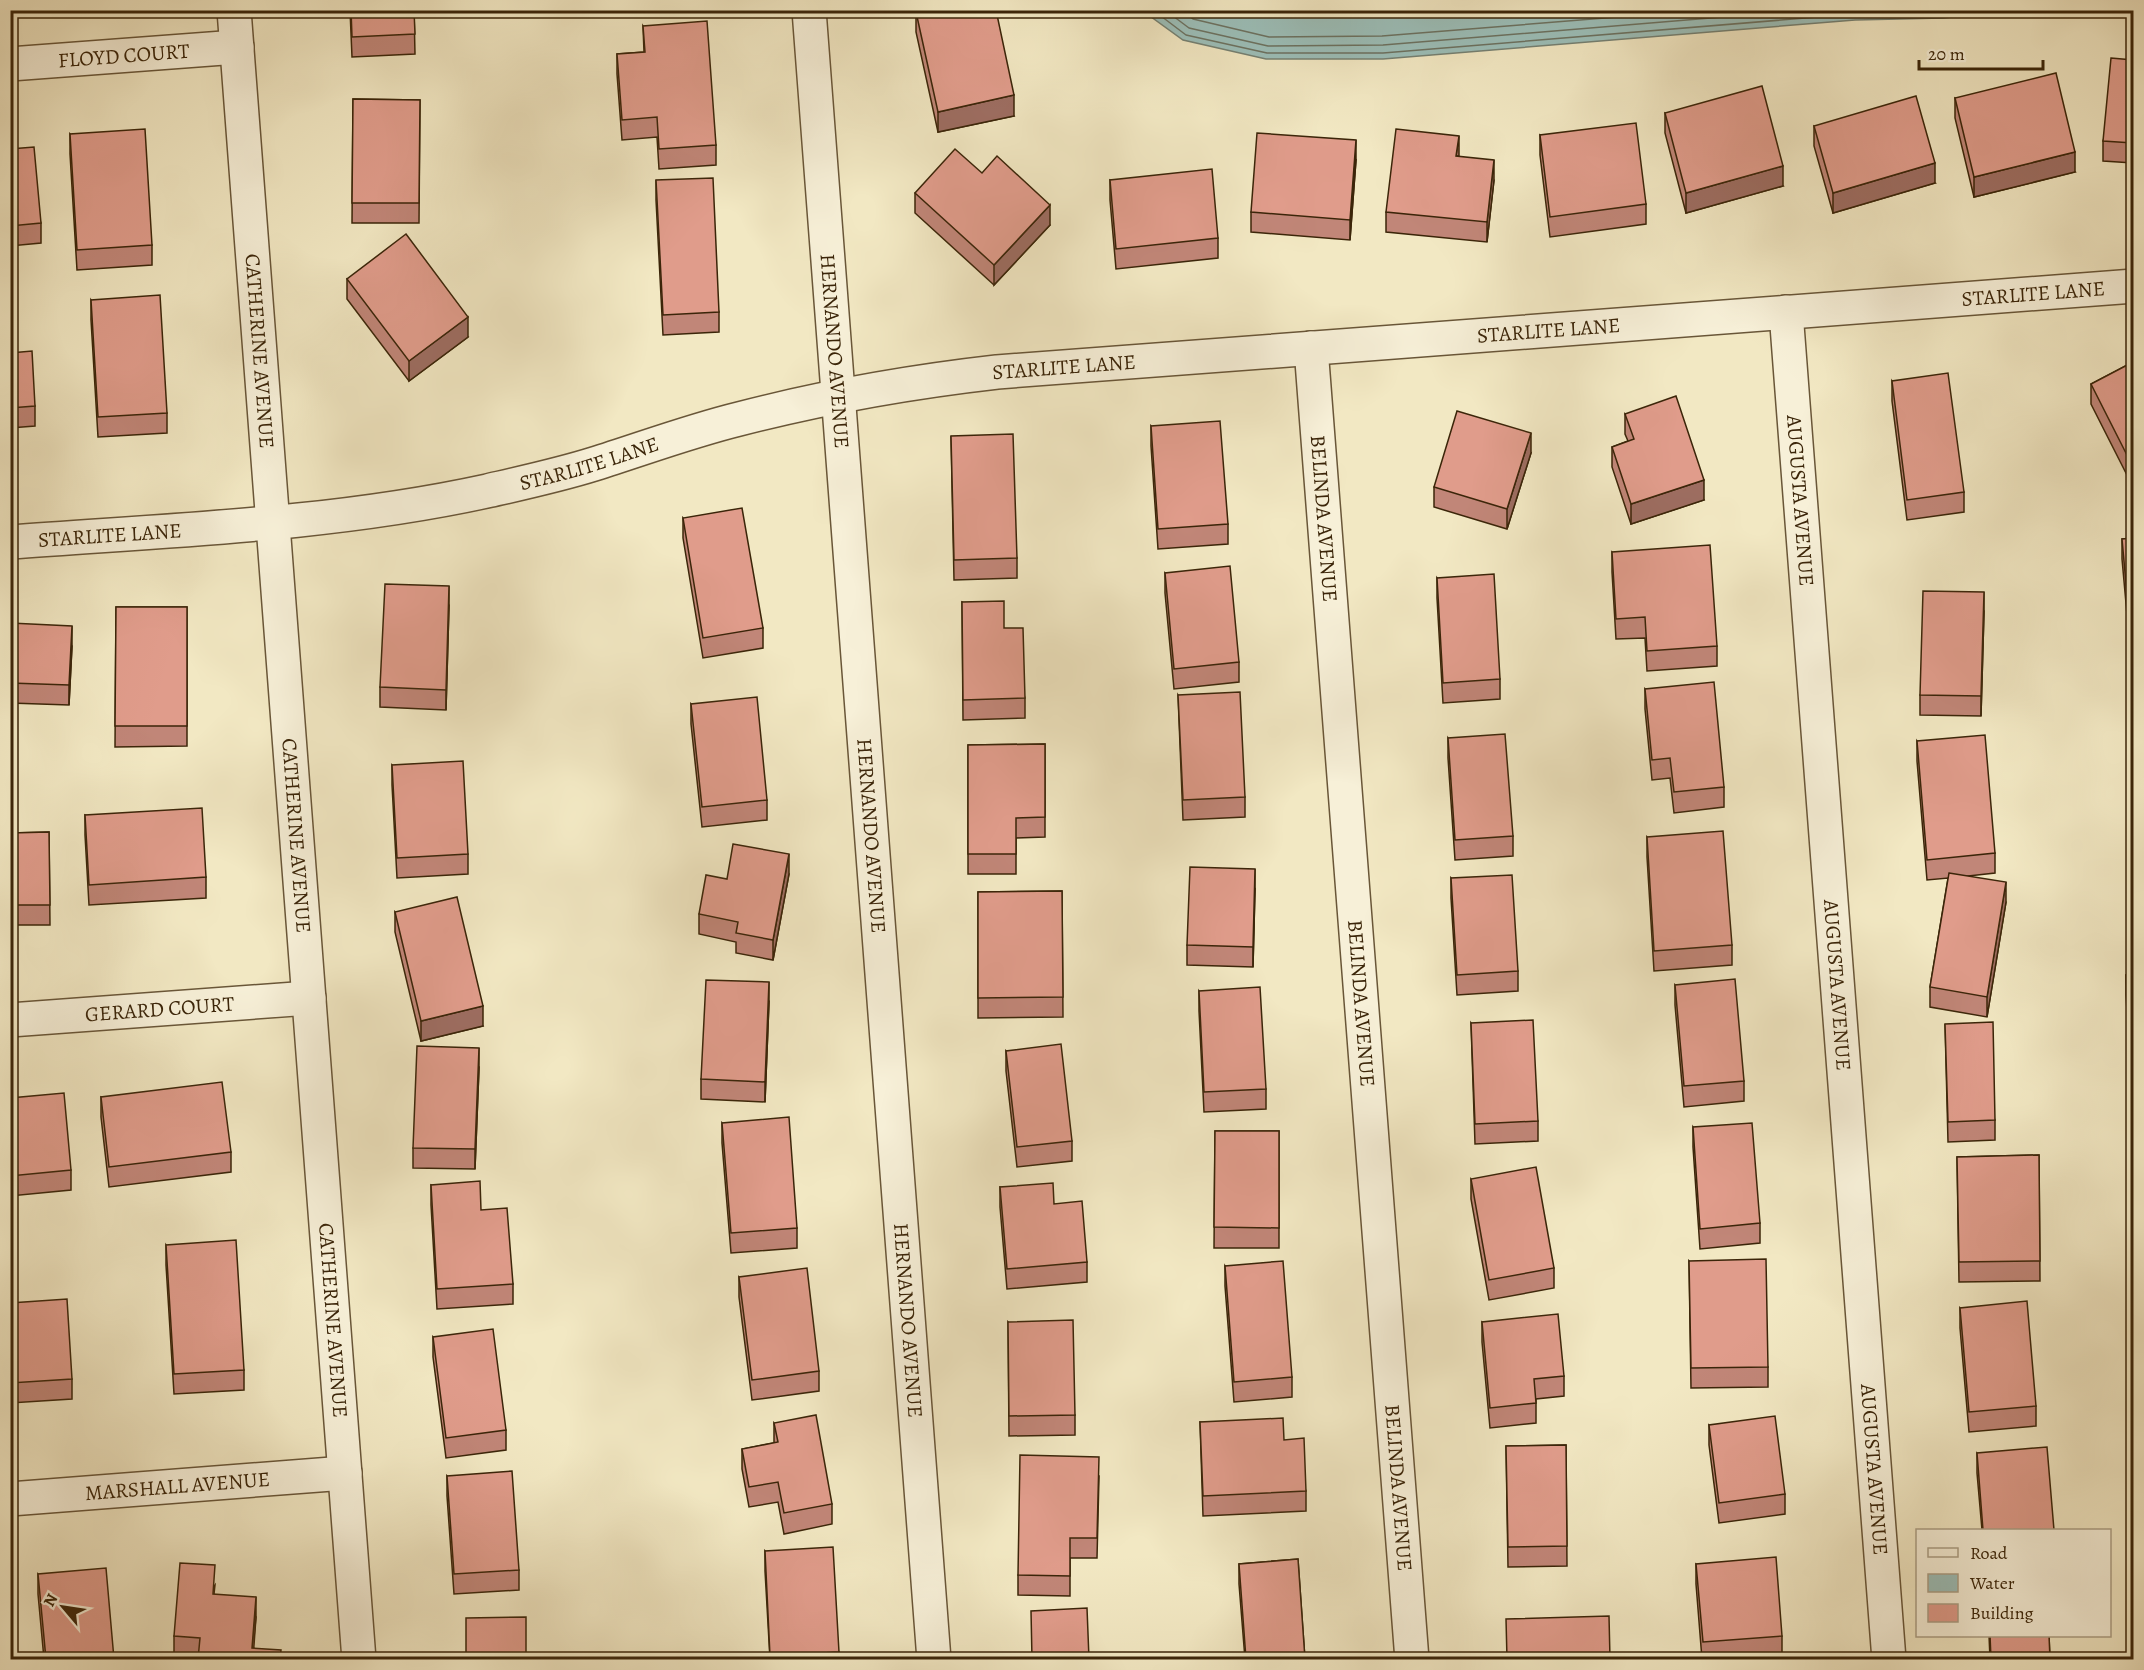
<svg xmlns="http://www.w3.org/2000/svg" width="2144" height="1670" font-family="Alegreya,serif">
<rect width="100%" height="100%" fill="#f2e8c3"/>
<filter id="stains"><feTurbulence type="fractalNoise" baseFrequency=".00333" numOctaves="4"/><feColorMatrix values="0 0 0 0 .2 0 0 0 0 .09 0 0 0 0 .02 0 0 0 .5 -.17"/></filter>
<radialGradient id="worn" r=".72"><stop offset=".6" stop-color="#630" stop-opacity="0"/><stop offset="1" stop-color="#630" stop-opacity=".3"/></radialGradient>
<polygon fill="#9cbfb9" stroke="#758173" stroke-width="1.5" points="1143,11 2012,11 1943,18 1855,20 1383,59 1266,59 1183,40"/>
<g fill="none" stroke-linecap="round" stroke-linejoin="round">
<g stroke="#6c7261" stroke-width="1.5">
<polyline points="1153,10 1186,35 1267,53 1383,53 1854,14 1955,10"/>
<polyline points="1165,10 1189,28 1268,46 1383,45 1808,10"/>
<polyline points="1181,10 1193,19 1269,37 1382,36 1705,10"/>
</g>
<g stroke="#695638" stroke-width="36">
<g id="minor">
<path id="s1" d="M234 10 359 1660"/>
<path id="s2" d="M809 10 934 1660"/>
<path id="s3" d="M10 64 237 47"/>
<path id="s4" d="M1786 312 1889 1660"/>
<path id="s5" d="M1311 348 1412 1660"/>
<path id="s6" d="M10 542C169 530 331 525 487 491 522 483 559 475 594 464 642 449 690 431 739 419 824 397 909 382 997 372L2134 286"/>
<path id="s7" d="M10 1020 309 998"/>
<path id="s8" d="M10 1499 345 1473"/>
</g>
</g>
<use href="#minor" stroke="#f7f0d8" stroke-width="33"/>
</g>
<g fill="#c18678" stroke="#3b2509" stroke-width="1.5">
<polygon points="350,10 414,10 415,54 352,57"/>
<rect x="648" y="10" width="63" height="5"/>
<polygon points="916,12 1014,116 938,132 916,32"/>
<polygon points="643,26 716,145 716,165 659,169 657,137 622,140 617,74 617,54 644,52"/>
<polygon points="2133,60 2133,163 2103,161 2103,141"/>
<polygon points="1955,98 2075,172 1974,197 1955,118"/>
<polygon points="353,99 420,100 419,223 352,223"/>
<polygon points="1665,113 1783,186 1686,213 1665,133"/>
<polygon points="1814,126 1935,183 1833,213 1814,146"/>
<polygon points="70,134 152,245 152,265 77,270 70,154"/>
<polygon points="1540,135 1646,204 1646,224 1550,237 1540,155"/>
<polygon points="10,149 41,223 41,243 10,246"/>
<polygon points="1458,156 1494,180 1487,242 1386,232 1386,212"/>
<polygon points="1356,160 1350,240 1251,232 1251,212"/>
<polygon points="982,173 1050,225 994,285 915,213 915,193"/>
<polygon points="656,180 719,312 719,332 663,335 656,200"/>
<polygon points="1110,180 1218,238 1218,258 1116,269 1110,200"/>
<polygon points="347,279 468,337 409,381 347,299"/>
<polygon points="91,300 167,413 167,433 98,437 91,320"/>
<polygon points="10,353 35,406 35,426 10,428"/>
<polygon points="2133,362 2133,487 2091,404 2091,384"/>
<polygon points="1892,381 1964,492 1964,512 1907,520 1892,401"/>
<polygon points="1625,414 1704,500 1631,524 1612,467 1612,447 1628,441 1625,434"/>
<polygon points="1151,426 1228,524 1228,544 1158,549 1151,446"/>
<polygon points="951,436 1017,558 1017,578 954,580"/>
<polygon points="1531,453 1507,529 1434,507 1434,487"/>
<polygon points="683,518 763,628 763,648 703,658 683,538"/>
<polygon points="2133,538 2133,659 2131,659 2122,559 2122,539"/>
<polygon points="1612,552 1717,646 1717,666 1647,671 1645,638 1616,639 1612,572"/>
<polygon points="1165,573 1239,662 1239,682 1174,689 1165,593"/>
<polygon points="1437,578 1500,679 1500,699 1443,703 1437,598"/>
<polygon points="962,602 1004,628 1025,698 1025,718 963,720"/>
<polygon points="449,606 446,710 380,707 380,687"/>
<polygon points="116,607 187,607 187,746 115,747"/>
<polygon points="1984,612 1981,716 1920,715 1920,695"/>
<polygon points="10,623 72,646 69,705 10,703"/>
<polygon points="1645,689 1724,787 1724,807 1674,813 1670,778 1652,780 1645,709"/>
<polygon points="1178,695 1245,797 1245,817 1183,820"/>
<polygon points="691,704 767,800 767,820 702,827 691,724"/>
<polygon points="1448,738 1513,836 1513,856 1455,860 1448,758"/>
<polygon points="1917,741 1995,853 1995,873 1968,876 2006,902 1987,1017 1930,1007 1930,987 1948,878 1927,880 1917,761"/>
<polygon points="1045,744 1045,837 1016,838 1016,874 968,874 968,745"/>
<polygon points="392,765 468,854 468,874 397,878 392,785"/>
<polygon points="85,815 206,877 206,898 89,905 85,835"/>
<polygon points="49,832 50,925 10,925 10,833"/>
<polygon points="1647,837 1732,945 1732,965 1654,971 1647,857"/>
<polygon points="789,874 773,960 736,953 736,942 699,934 699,914 727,879"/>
<polygon points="1451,878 1518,971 1518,991 1457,995 1451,898"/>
<polygon points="1255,889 1253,967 1187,965 1187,945"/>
<polygon points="1062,891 1063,1017 978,1018 978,892"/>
<polygon points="395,912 483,1026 421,1041 395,932"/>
<polygon points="2133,974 2133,1090 2132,1090 2126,995 2126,975"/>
<polygon points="1675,985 1744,1081 1744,1101 1684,1107 1675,1005"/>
<polygon points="1199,991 1266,1089 1266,1109 1204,1112 1199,1011"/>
<polygon points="769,1002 765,1102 701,1099 701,1079"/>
<polygon points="1471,1023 1538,1121 1538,1141 1475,1144"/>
<polygon points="1945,1024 1995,1120 1995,1140 1948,1142"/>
<polygon points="1006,1051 1072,1141 1072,1161 1017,1167 1006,1071"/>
<polygon points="479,1068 475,1169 413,1168 413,1148"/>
<polygon points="101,1097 231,1152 231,1172 109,1187 101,1117"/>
<polygon points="10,1098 71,1170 71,1190 10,1196"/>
<polygon points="722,1123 797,1228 797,1248 731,1253 722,1143"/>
<polygon points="1693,1127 1760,1223 1760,1243 1700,1249 1693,1147"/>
<polygon points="1215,1131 1279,1131 1279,1248 1214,1248"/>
<polygon points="2039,1155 2040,1281 1959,1282 1957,1157"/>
<polygon points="1471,1179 1554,1268 1554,1288 1489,1300 1471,1199"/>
<polygon points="431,1185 481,1210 513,1284 513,1304 437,1309 431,1205"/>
<polygon points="1000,1187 1054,1204 1087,1262 1087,1282 1007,1289 1000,1207"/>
<polygon points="166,1245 244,1370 244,1390 174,1394 166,1265"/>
<polygon points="1689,1261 1768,1367 1768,1387 1691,1388"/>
<polygon points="1225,1266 1292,1377 1292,1397 1234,1402 1225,1286"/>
<polygon points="739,1277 819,1371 819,1391 752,1400 739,1297"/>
<polygon points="10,1303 72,1379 72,1399 10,1403"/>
<polygon points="1960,1308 2036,1406 2036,1426 1969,1432 1960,1328"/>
<polygon points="1008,1322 1075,1415 1075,1435 1009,1436"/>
<polygon points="1482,1322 1564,1376 1564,1396 1536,1399 1536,1423 1490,1428 1482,1342"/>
<polygon points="433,1337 506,1430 506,1450 446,1458 433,1357"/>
<polygon points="1200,1422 1284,1440 1306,1491 1306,1511 1203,1516"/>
<polygon points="774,1423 832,1504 832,1524 784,1534 778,1502 749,1507 742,1469 742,1449 774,1443"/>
<polygon points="1709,1425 1785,1494 1785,1514 1719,1523 1709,1445"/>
<polygon points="1566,1445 1567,1566 1508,1567 1506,1446"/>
<polygon points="1977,1453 2054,1530 1982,1530 1977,1473"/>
<polygon points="447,1476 519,1570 519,1590 454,1594 447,1496"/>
<polygon points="1099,1477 1097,1558 1070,1558 1070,1596 1018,1595 1018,1575"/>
<polygon points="765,1551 839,1652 839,1659 770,1659 765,1571"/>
<polygon points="1298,1559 1305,1659 1245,1659 1239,1584 1239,1564"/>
<polygon points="1696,1564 1782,1636 1782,1656 1737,1659 1702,1659 1696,1584"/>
<polygon points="38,1574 114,1659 44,1659 38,1594"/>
<polygon points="215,1585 214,1594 256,1617 253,1648 281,1659 198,1658 174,1656 174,1636"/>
<polygon points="1989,1635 2049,1635 2050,1659 1990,1659"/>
</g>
<g fill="#9d6d61" stroke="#3b2509" stroke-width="1.5">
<polygon points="1014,95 1014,116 938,132 938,112"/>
<polygon points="1459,136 1459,156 1456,156"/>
<polygon points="1356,140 1356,160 1350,240 1350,220"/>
<polygon points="2075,152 2075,172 1974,197 1974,177"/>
<polygon points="1494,160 1494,180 1487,242 1487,222"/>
<polygon points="1935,163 1935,183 1833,213 1833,193"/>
<polygon points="1783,166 1783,186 1686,213 1686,193"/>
<polygon points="1050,205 1050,225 994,285 994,265"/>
<polygon points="468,317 468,337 409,381 409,361"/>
<polygon points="1531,433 1531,453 1507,529 1507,509"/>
<polygon points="1704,480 1704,500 1631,524 1631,504"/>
<polygon points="449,586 449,606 446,710 446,690"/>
<polygon points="1984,592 1984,612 1981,716 1981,696"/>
<polygon points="72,626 72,646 69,705 69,685"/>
<polygon points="789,854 789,874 773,960 773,940"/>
<polygon points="1255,869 1255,889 1253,967 1253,947"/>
<polygon points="2006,882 2006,902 1987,1017 1987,997"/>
<polygon points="769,982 769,1002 765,1102 765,1082"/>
<polygon points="483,1006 483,1026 421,1041 421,1021"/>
<polygon points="479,1048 479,1068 475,1169 475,1149"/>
<polygon points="256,1597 256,1617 253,1659 252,1648"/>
</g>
<g fill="#e09c8b" stroke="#3b2509" stroke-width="1.5">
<polygon points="351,10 414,10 415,34 352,37"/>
<polygon points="923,10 996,10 1014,95 938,112 916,12"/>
<polygon points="707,21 716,145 659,149 657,117 622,120 617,54 645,52 643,26"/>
<polygon points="2111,58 2133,60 2133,143 2103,141"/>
<polygon points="2056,73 2075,152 1974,177 1955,98"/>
<polygon points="1762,86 1783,166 1686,193 1665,113"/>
<polygon points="1916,96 1935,163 1833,193 1814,126"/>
<polygon points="353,99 420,100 419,203 352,203"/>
<polygon points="1636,123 1646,204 1550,217 1540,135"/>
<polygon points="145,129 152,245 77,250 70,134"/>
<polygon points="1396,129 1459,136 1456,156 1494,160 1487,222 1386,212"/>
<polygon points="1257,133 1356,140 1350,220 1251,212"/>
<polygon points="34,147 41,223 10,226 10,149"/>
<polygon points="955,149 982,173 997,156 1050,205 994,265 915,193"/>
<polygon points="1212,169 1218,238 1116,249 1110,180"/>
<polygon points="713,178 719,312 663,315 656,180"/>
<polygon points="406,234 468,317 409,361 347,279"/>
<polygon points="160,295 167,413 98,417 91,300"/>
<polygon points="32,351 35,406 10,408 10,353"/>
<polygon points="2133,362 2133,467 2091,384"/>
<polygon points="1948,373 1964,492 1907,500 1892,381"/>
<polygon points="1676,396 1704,480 1631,504 1612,447 1634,439 1625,414"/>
<polygon points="1457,411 1531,433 1507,509 1434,487"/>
<polygon points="1220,421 1228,524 1158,529 1151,426"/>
<polygon points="1013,434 1017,558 954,560 951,436"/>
<polygon points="742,508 763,628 703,638 683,518"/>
<polygon points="2133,538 2133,639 2131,639 2122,539"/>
<polygon points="1710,545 1717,646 1647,651 1645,617 1616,619 1612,552"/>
<polygon points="1230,566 1239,662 1174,669 1165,573"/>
<polygon points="1494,574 1500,679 1443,683 1437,578"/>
<polygon points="385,584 449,586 446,690 380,687"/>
<polygon points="1923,591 1984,592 1981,696 1920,695"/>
<polygon points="1004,601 1004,628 1023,628 1025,698 963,700 962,602"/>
<polygon points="116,607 187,607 187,726 115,726"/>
<polygon points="10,623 72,626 69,685 10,683"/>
<polygon points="1714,682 1724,787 1674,792 1670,758 1652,760 1645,689"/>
<polygon points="1240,692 1245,797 1183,800 1178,695"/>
<polygon points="757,697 767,800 702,807 691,704"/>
<polygon points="1505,734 1513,836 1455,840 1448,738"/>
<polygon points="1985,735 1995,853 1927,860 1917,741"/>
<polygon points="1045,744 1045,817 1016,818 1016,854 968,854 968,745"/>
<polygon points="463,761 468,854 397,858 392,765"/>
<polygon points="202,808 206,877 89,885 85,815"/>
<polygon points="1723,831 1732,945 1654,951 1647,837"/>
<polygon points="49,832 50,905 10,905 10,833"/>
<polygon points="733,844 789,854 773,940 736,933 738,922 699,914 706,875 727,879"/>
<polygon points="1190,867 1255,869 1253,947 1187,945"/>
<polygon points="1949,873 2006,882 1987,997 1930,987"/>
<polygon points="1512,875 1518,971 1457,975 1451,878"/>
<polygon points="1062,891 1063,997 978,998 978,892"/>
<polygon points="457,897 483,1006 421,1021 395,912"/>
<polygon points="2133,974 2133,1070 2132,1070 2126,975"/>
<polygon points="1735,979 1744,1081 1684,1086 1675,985"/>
<polygon points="706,980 769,982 765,1082 701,1079"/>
<polygon points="1260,987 1266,1089 1204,1092 1199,991"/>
<polygon points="1533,1020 1538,1121 1475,1124 1471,1023"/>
<polygon points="1993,1022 1995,1120 1948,1122 1945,1024"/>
<polygon points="1061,1044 1072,1141 1017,1147 1006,1051"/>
<polygon points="417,1046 479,1048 475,1149 413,1148"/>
<polygon points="222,1082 231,1152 109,1167 101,1097"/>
<polygon points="64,1093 71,1170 10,1176 10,1098"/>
<polygon points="789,1117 797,1228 731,1233 722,1123"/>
<polygon points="1752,1123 1760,1223 1700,1229 1693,1127"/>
<polygon points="1215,1131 1279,1131 1279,1228 1214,1227"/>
<polygon points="2039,1155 2040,1261 1959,1262 1957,1157"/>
<polygon points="1536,1167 1554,1268 1489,1280 1471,1179"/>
<polygon points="480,1181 481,1210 507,1208 513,1284 437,1289 431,1185"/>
<polygon points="1053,1183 1054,1204 1082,1201 1087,1262 1007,1269 1000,1187"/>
<polygon points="236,1240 244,1370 174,1374 166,1245"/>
<polygon points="1766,1259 1768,1367 1691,1368 1689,1261"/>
<polygon points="1283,1261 1292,1377 1234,1382 1225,1266"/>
<polygon points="807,1268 819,1371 752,1380 739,1277"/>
<polygon points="67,1299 72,1379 10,1383 10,1303"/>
<polygon points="2027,1301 2036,1406 1969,1412 1960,1308"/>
<polygon points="1558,1314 1564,1376 1534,1379 1536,1403 1490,1408 1482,1322"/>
<polygon points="1073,1320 1075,1415 1009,1416 1008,1322"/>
<polygon points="493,1329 506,1430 446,1438 433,1337"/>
<polygon points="816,1415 832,1504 784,1513 778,1482 749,1487 742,1449 778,1442 774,1423"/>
<polygon points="1775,1416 1785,1494 1719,1503 1709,1425"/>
<polygon points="1283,1418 1284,1440 1304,1438 1306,1491 1203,1496 1200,1422"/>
<polygon points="1566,1445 1567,1546 1508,1547 1506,1446"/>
<polygon points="2047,1447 2054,1530 1983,1530 1977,1453"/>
<polygon points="1020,1455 1099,1457 1097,1538 1070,1538 1070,1576 1018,1575"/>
<polygon points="512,1471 519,1570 454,1574 447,1476"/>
<polygon points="833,1547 839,1652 770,1656 765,1551"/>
<polygon points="1776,1557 1782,1636 1703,1642 1696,1564"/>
<polygon points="1298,1559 1305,1659 1246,1659 1239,1564"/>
<polygon points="180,1563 215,1565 213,1594 256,1597 252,1648 281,1650 280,1659 198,1659 200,1638 174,1636"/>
<polygon points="106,1568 114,1659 46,1659 38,1574"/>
<polygon points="1087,1608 1089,1659 1032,1659 1031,1611"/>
<polygon points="1609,1616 1610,1659 1507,1659 1506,1619"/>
<polygon points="526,1617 526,1659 466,1659 466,1618"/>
<polygon points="1990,1635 2049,1635 2050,1659 1991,1659"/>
</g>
<g text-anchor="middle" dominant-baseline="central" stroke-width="6" stroke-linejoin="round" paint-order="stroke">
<g font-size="21" fill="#3b2509" stroke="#f7f0d8">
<text stroke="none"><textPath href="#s3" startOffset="114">FLOYD COURT</textPath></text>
<text stroke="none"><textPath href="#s6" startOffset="2044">STARLITE LANE</textPath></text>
<text stroke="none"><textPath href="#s6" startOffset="1558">STARLITE LANE</textPath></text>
<text stroke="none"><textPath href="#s1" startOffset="342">CATHERINE AVENUE</textPath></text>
<text stroke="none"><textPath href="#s2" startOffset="342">HERNANDO AVENUE</textPath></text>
<text stroke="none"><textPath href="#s6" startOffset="1072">STARLITE LANE</textPath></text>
<text stroke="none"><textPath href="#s6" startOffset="586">STARLITE LANE</textPath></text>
<text stroke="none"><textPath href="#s4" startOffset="189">AUGUSTA AVENUE</textPath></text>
<text stroke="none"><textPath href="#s5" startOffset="171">BELINDA AVENUE</textPath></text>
<text stroke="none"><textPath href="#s6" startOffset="100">STARLITE LANE</textPath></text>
<text stroke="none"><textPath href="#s1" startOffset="828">CATHERINE AVENUE</textPath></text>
<text stroke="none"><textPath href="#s2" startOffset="828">HERNANDO AVENUE</textPath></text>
<text stroke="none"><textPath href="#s4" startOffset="675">AUGUSTA AVENUE</textPath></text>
<text stroke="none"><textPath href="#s5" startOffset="657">BELINDA AVENUE</textPath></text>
<text stroke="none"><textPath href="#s7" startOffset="150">GERARD COURT</textPath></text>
<text stroke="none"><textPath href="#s1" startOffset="1314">CATHERINE AVENUE</textPath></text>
<text stroke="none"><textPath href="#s2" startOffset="1314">HERNANDO AVENUE</textPath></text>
<text stroke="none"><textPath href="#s4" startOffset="1161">AUGUSTA AVENUE</textPath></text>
<text stroke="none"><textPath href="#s8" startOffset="168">MARSHALL AVENUE</textPath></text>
<text stroke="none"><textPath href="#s5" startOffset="1143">BELINDA AVENUE</textPath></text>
</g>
</g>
<rect width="2144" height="1670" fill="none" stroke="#f2e8c3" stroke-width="36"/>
<rect x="12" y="12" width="2120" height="1646" fill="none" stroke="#3b2509" stroke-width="3"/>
<rect x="18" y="18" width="2108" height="1634" fill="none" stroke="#3b2509" stroke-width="1.5"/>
<rect x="1916" y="1529" width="195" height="108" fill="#f7f0d8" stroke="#ac9f85" stroke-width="1.5"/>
<rect x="1928" y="1548" width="30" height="9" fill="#f7f0d8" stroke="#ac9f85" stroke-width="1.5"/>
<text x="1970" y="1559" font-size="18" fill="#3b2509">Road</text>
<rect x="1928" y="1574" width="30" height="18" fill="#9cbfb9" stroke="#ac9f85" stroke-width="1.5"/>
<text x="1970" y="1589" font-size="18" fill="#3b2509">Water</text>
<rect x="1928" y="1604" width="30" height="18" fill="#e09c8b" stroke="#ac9f85" stroke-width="1.5"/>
<text x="1970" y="1619" font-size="18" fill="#3b2509">Building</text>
<g transform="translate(63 1607) rotate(299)" stroke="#f7f0d8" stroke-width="4.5" paint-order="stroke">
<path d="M0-4.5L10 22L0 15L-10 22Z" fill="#3b2509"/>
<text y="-9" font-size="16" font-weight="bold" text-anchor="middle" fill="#3b2509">N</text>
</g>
<path d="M1919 60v9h124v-9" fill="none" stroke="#3b2509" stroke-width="3"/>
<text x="1928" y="60" font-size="18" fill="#3b2509" stroke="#f7f0d8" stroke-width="4.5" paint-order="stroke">20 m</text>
<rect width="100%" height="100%" filter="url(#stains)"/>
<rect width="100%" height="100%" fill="url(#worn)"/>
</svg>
